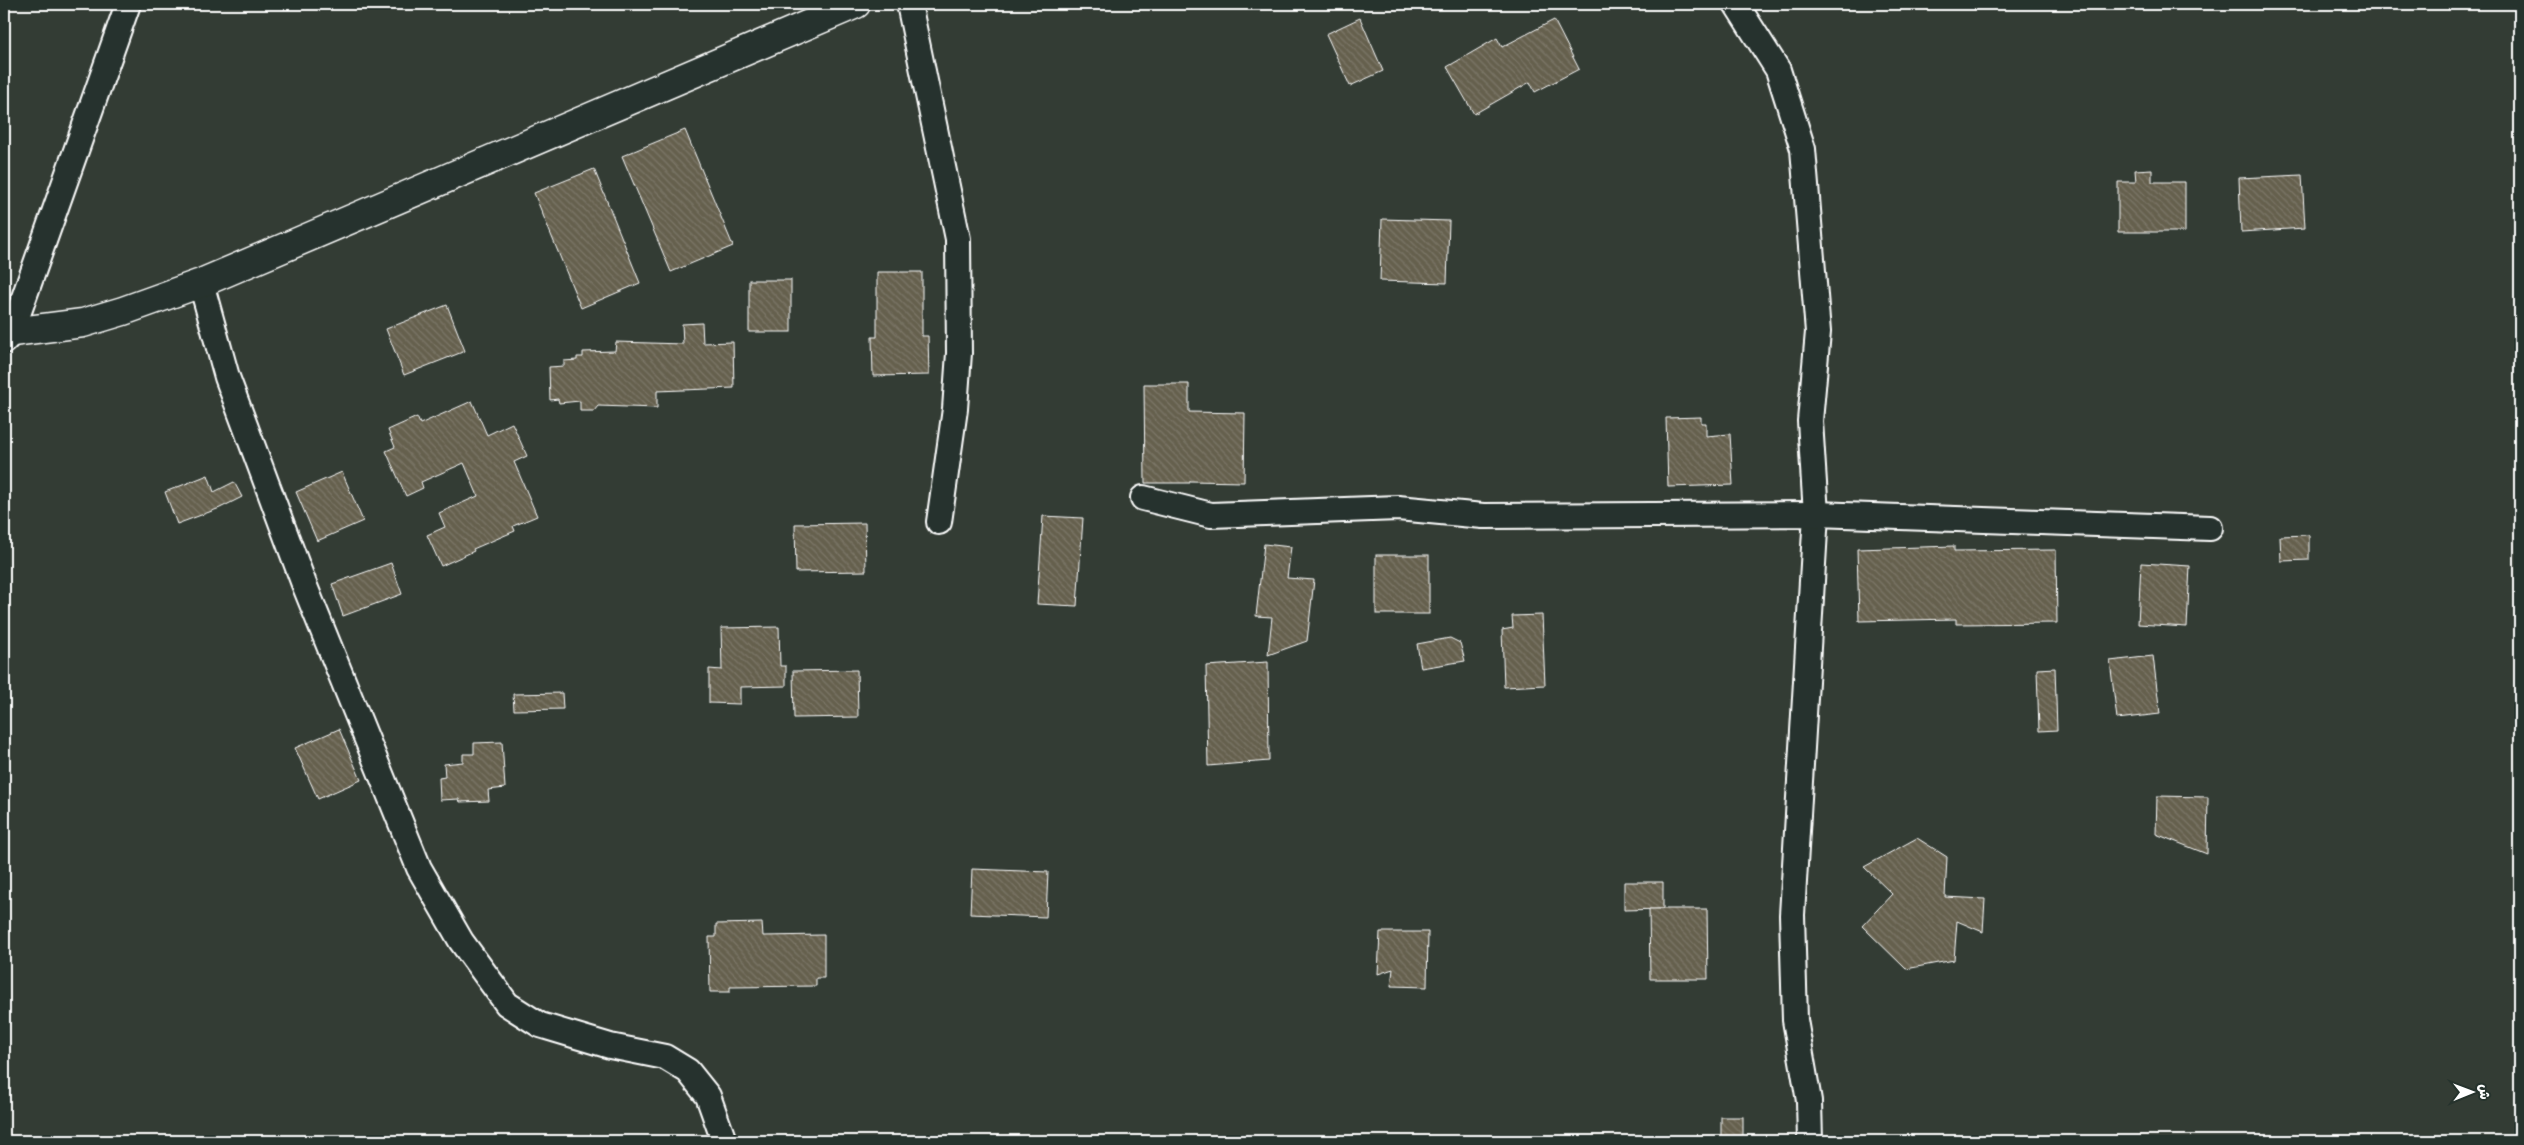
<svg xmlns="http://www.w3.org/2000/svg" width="2524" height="1145" font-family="Dekko,'Playpen Sans Arabic',sans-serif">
<defs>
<pattern id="building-back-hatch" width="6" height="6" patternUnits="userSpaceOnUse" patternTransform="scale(1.25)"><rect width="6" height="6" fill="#65604e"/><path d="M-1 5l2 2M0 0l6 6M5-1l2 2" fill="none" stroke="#7c7869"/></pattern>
</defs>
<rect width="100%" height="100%" fill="#333c34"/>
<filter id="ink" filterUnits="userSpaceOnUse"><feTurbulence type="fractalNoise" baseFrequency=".02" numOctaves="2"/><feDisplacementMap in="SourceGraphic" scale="10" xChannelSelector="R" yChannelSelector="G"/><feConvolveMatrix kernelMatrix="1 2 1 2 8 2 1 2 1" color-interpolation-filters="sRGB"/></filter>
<g filter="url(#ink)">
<g fill="url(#building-back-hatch)" stroke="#fff">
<polygon points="1360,18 1383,71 1350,86 1326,34"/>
<polygon points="1554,20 1579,69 1535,92 1530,82 1474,114 1447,67 1497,38 1502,47"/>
<polygon points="685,130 733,246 671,272 622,156"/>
<polygon points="594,169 640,283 581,308 534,193"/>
<polygon points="2152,169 2152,182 2185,182 2185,232 2118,232 2118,182 2136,182 2135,170"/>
<polygon points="2302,175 2305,228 2241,232 2239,178"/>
<polygon points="1382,219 1449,221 1447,283 1380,281"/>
<polygon points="877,272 922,272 922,336 928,336 929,375 873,376 872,337 877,337"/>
<rect x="749" y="280" width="42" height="52"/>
<polygon points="447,305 465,351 404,375 386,329"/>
<polygon points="702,323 703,343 733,342 734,388 657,391 657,408 598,406 594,411 580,411 580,401 559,403 558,399 550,400 549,367 564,366 564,361 577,360 577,357 583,357 583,352 615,351 616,342 683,344 682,324"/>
<polygon points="1144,384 1189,384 1189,412 1245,413 1244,482 1190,481 1190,483 1145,483"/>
<polygon points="472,401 487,435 512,423 527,456 514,462 537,516 513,526 515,531 473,549 474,551 441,566 427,535 445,527 439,513 478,496 464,463 421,482 423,488 406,496 386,451 395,447 388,430 417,417 420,424"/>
<polygon points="1701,417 1701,423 1706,423 1706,436 1730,434 1733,485 1668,487 1666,418"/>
<polygon points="342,472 363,521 317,541 296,492"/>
<polygon points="208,475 214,492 234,482 242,497 220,508 177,524 165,492"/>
<polygon points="1043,516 1083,518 1077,606 1037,604"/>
<polygon points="865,523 866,571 796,572 795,524"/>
<polygon points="2309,535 2309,560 2281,561 2280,536"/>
<polygon points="1264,544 1291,547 1287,578 1314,580 1307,641 1268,655 1272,617 1256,616"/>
<polygon points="1954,546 1954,551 2056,550 2057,623 1956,624 1956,619 1859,621 1857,549"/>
<rect x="1376" y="555" width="53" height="59"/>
<polygon points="391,563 402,594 343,616 332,584"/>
<polygon points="2141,563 2190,566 2187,627 2138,624"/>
<polygon points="1542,615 1545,685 1504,687 1502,630 1513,628 1512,616"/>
<polygon points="779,627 780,666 786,666 786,686 740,687 740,704 709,703 709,669 722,670 721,628"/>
<polygon points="1450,638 1460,643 1465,661 1421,668 1417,644"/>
<polygon points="2153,656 2160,714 2117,719 2110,661"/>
<polygon points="1268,662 1269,761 1208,766 1206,666"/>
<polygon points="2055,668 2057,730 2039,731 2037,669"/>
<polygon points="857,670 858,717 794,718 793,671"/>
<polygon points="562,693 563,709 514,710 513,694"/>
<polygon points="339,729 361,780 318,799 295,748"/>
<polygon points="502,742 505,788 488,790 489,801 460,802 459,799 440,800 439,778 445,777 444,764 463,762 463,754 474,754 474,743"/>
<polygon points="2157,796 2208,797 2207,854 2156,834"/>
<polygon points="1917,838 1947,857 1945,897 1985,899 1983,932 1957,921 1954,960 1906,969 1862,926 1892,894 1864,867"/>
<polygon points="972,869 1048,872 1046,917 970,914"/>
<polygon points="1624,882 1663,882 1663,909 1624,910"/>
<polygon points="1649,909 1707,909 1708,979 1650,979"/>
<polygon points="762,923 763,936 824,935 824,978 816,978 816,986 730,987 730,992 710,992 709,937 716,937 716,924"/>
<polygon points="1380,932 1428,932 1427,987 1391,986 1393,969 1378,974"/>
<rect x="1721" y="1117" width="22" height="24"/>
</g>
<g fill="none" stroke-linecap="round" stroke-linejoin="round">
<g stroke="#fff" stroke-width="28">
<g id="minor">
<polyline points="909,4 958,239 959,353 955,409 939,522"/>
<polyline points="1736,4 1778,70 1803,149 1818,332 1810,421 1816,514 1792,915 1795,1020 1809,1101 1810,1141"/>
<polyline points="201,283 227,377 304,584 419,868 461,941 507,1004 540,1025 610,1046 665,1057 688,1071 708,1096 724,1141"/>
<polyline points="4,341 11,334 128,4"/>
<polyline points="1143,498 1211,515 1398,508 1483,516 1816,514 2210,528"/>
</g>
</g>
<g stroke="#fff" stroke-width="31">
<polyline id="secondary" points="4,333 83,323 123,311 201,283 856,4"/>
</g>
<use href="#minor" stroke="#26332d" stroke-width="24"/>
<use href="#secondary" stroke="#26332d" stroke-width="28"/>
</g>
</g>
<rect width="2524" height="1145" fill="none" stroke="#26332d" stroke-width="20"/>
<rect x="10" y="10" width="2504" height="1125" fill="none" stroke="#fff" stroke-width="2" filter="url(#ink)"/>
<g transform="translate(2472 1092) rotate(89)" stroke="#26332d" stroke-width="4" paint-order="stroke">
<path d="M0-4L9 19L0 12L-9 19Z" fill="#ffffff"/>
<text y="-8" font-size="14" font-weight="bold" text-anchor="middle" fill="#ffffff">ش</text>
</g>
</svg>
